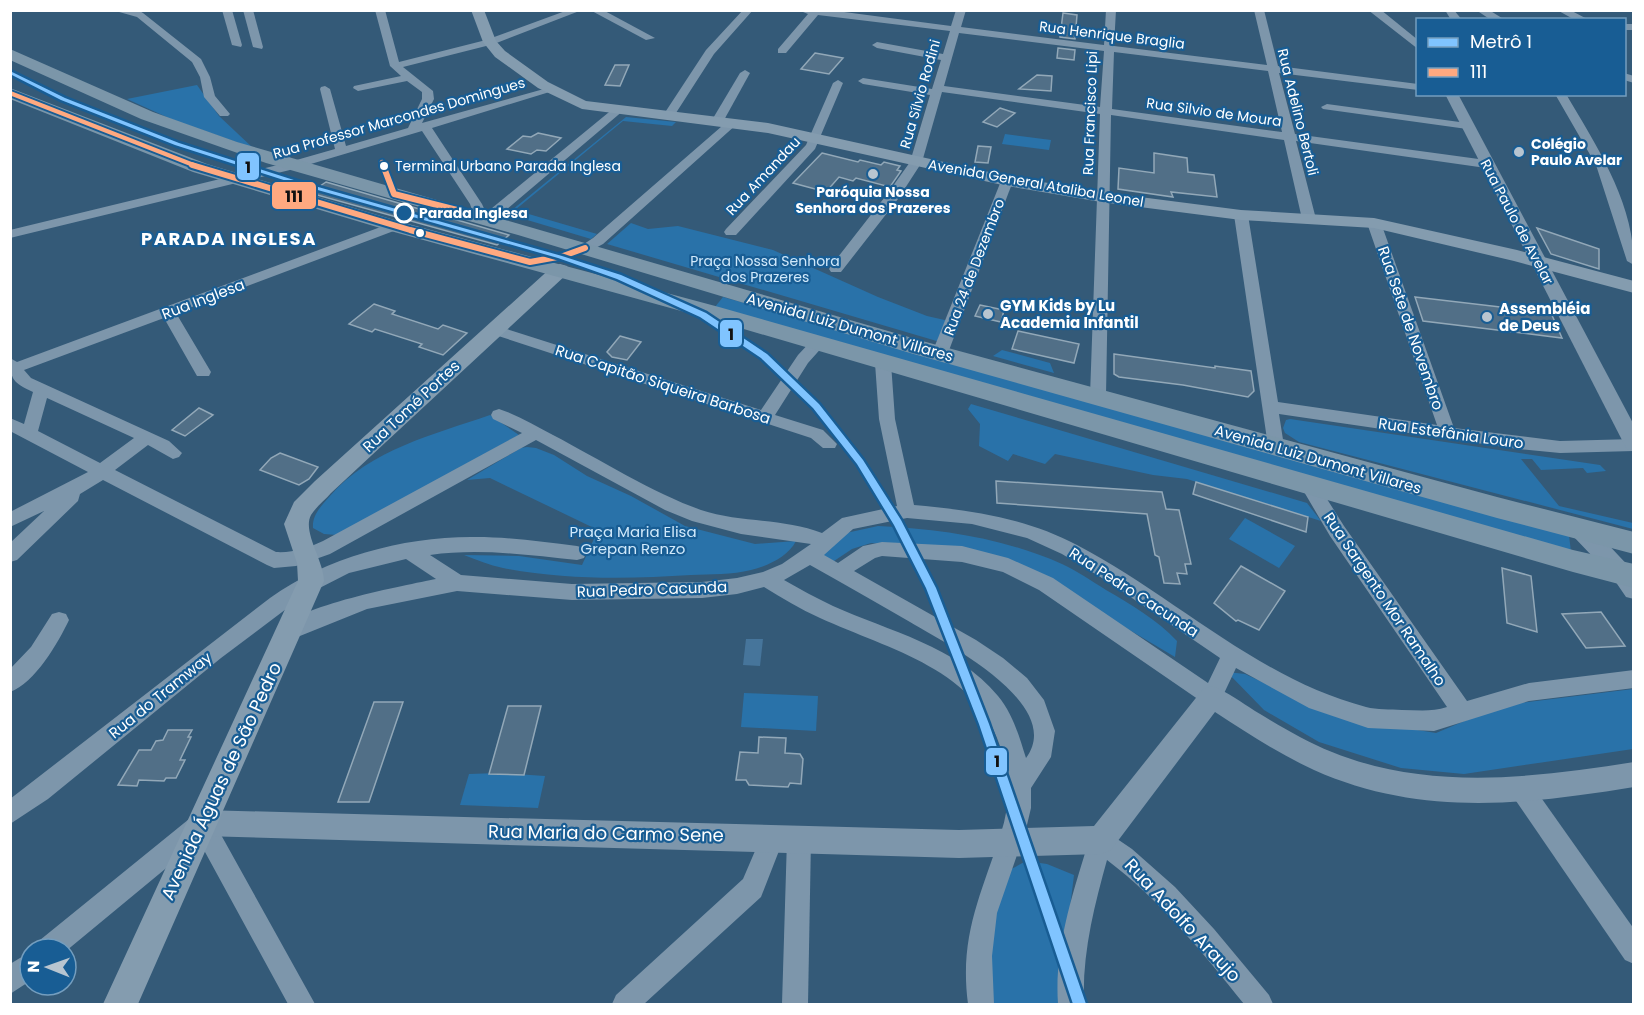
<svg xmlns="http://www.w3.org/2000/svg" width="1644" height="1015" font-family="Poppins,sans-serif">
<rect width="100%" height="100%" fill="#345a78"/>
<g fill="#2972a9">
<polygon points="197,85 219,116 253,148 171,119 127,99"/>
<polygon points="626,117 676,122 672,126 623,121 515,210 597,234 591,239 507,214"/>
<polygon points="1005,134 1051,140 1049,150 1002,144"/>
<polygon points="631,223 648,229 678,226 773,250 878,297 927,316 949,321 940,342 607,244"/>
<polygon points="723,297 1569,535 1571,552 715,307"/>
<polygon points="1002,350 1050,363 1054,373 993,356"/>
<polygon points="971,404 1307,503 1321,521 1187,479 1153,475 1055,454 1045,464 1013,454 1008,461 979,446 980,424 968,409"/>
<path d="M490 415 519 435 337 535 324 534 313 528C312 515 321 506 330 496 371 449 433 435 490 415Z"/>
<polygon points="1290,419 1600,465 1606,471 1587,473 1583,468 1541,470 1532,459 1521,459 1559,506 1633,523 1633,529 1299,442 1285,433 1283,428 1286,420"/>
<path d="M527 447 536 448 554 455 587 476 631 496 685 526 755 544 796 541C788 557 767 566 751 570 732 575 711 574 691 575 629 579 564 580 503 568 489 565 477 560 464 555L519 556 582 565 598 530 490 478 467 480 521 448Z"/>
<polygon points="1245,518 1295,546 1279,568 1229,539"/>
<path d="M878 526C942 529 1003 538 1062 564 1077 571 1092 581 1106 590 1132 605 1156 619 1177 641L1175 657 1020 565 938 548 871 543 852 549 831 563 820 553 846 533Z"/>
<polygon points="1227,672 1245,674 1337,717 1436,733 1486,712 1520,703 1633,689 1633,749 1464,774 1401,768 1319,742 1264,710"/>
<polygon points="744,693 818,696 816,731 741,727"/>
<polygon points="499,773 545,776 538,808 460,805 469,774"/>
<polygon points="1026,861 1047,864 1074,875 1062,972 1065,1004 990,1004 991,931 1006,872"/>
</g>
<polygon fill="#46759b" points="746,639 763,639 760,666 743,665"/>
<g fill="#516f87" stroke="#92a8b8" stroke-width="1.5">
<polygon points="1063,13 1077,15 1075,39 1060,37"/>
<polygon points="1058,48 1075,50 1074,60 1057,58"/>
<polygon points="815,53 843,58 829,74 801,69"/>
<polygon points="615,65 629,65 620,86 605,85"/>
<polygon points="1037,75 1052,76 1051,91 1019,89"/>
<polygon points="1000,108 1015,113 997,127 983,122"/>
<polygon points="538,133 561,138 546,151 537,150 531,154 507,149 523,136 531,137"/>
<polygon points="978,146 991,147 988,163 975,162"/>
<polygon points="822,153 858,162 860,160 881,165 884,162 900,166 897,170 901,171 890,187 856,178 853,181 839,177 826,192 793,183"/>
<polygon points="1154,153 1187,158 1188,172 1214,175 1217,197 1171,192 1173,197 1118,189 1119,168 1154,173"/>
<polygon points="326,182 509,235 497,245 310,193"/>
<polygon points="1537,228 1599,249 1599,269 1551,254"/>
<polygon points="1415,297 1551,313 1562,338 1423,321"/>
<polygon points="374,304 395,311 392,314 438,329 443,325 467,333 443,355 419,347 422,344 375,329 372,332 349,324"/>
<polygon points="980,305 1004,310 1001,322 975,316"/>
<polygon points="1018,331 1079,344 1074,363 1012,349"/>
<polygon points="620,336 641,342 627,360 612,357 607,352"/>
<polygon points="1114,354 1215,368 1215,366 1251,371 1254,391 1248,397 1183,385 1119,377 1114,374"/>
<polygon points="199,408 213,415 185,436 172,430"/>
<polygon points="280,453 318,467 309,479 299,485 260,470 271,458"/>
<polygon points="996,481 1162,492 1166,509 1179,510 1191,564 1185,564 1187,574 1177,573 1180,584 1164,583 1159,557 1155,555 1147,514 997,503"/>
<polygon points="1196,482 1308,517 1306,532 1193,494"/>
<polygon points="1241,566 1285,591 1259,630 1238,620 1236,621 1214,603"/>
<polygon points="1502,568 1531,576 1537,632 1507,623"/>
<polygon points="1601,612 1625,646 1586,648 1562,614"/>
<polygon points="374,702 403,702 369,802 338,802"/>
<polygon points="508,706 541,706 524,775 489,774"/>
<polygon points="168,730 192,730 188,737 191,737 180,760 185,760 176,778 166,778 164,781 139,780 137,786 118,785 139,750 151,750 156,741 163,740"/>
<polygon points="759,737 786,738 785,753 800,754 803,759 801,784 790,783 788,787 749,785 746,780 736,780 740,752 758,753"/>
</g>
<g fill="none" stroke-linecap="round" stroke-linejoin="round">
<g fill="#7d96ab" fill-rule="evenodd">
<polygon points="112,10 138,10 143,13 201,59 210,77 215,96 230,114 228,116 220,116 204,97 200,77 192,62 137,17"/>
<polygon points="222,10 232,10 242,45 241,47 232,45"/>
<polygon points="243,10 253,10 263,47 262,49 253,47"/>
<polygon points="375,10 385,10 399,62 486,40 568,10 582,10 494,44 403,67 433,91 434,99 422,123 551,87 556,90 432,128 482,204 486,213 614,108 622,108 624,110 493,221 475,219 470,204 422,131 294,169 10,238 10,230 286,163 335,149 320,89 321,87 325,86 330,89 346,146 408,128 422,99 422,92 407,81 358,91 353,88 354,86 401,76 390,66"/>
<polygon points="590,10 603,10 655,38 646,40"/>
<polygon points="743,10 753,10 714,54 674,116 666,116 664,114 706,50"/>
<path d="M798 10H829L951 26 956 10H966L961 27 1104 45 1106 10H1116L1114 46 1267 65 1254 10H1264L1278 66 1418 84V90L1279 73 1295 134 1486 160 1492 164 1486 168 1296 141 1316 219 1309 223 1302 219 1284 140 1111 115 1106 396 1104 400H1092L1090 396 1100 114 942 92 922 162 898 199 841 272H831L829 269 831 266 888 193 910 162 930 95 863 84 858 81 863 78 932 89 941 60 877 48 872 45 877 42 943 54 950 31 818 15 786 53H778V49L808 14ZM959 33 1104 51 1100 107 944 86ZM1114 52 1268 71 1282 132 1112 109Z"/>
<polygon points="1445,10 1454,10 1462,20 1451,20"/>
<polygon points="1476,10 1489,10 1505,20 1491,20"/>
<polygon points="1557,10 1570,10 1589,20 1575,20"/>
<rect x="1624" y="24" width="10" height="6"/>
<polygon points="745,70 750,73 724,120 718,123 714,122 712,120 740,73"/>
<polygon points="1624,73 1634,76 1634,83 1624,80"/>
<polygon points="838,80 843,83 815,149 736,235 726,235 724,232 726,229 806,145 833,83"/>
<path d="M1555 94H1566C1597 147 1634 202 1634 265L1627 261 1596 165Z"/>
<polygon points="1327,104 1467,123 1473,126 1467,129 1323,109 1321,107"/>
<polygon points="733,119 739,122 737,124 603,244 590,251 580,251 578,248 593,238 729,120"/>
<polygon points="1007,177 1013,181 948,353 940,358 935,357 932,353 1001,181"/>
<polygon points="1241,211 1248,215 1278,402 1437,425 1367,223 1374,219 1381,223 1454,428 1560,441 1634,439 1634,451 1560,453 1518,449 1279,414 1284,446 1282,450 1270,450 1268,446 1234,215"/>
<path d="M394 222 401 226 399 229 176 313 211 372 209 376H197L164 318 24 370 31 378 169 441 182 453 179 457 173 459 148 445 115 470 276 552C293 553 308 548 323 541L522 433 493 419 491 415 493 411 499 409C518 415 536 426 553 435 599 459 653 493 701 510 740 523 784 518 822 533L842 518 897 506 879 419 875 363 883 358 891 363 895 419 914 505C971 510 1026 518 1077 545 1173 595 1258 679 1366 707 1377 710 1390 709 1402 710 1418 710 1432 712 1447 707L1330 536 1300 485 1303 480 1309 478 1315 480 1344 526 1467 701 1529 683 1634 670V688L1529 701 1434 731 1368 728 1309 708 1236 668 1219 704 1212 707 1205 704 1039 590 1003 572 962 562 882 556 875 558 854 571 976 640 1003 658 1027 678 1044 700 1055 731 1051 757 1031 788V808L1026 829 997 913 992 956 994 1004H968C959 936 981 895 1001 833 1010 806 1010 779 1002 752 979 669 890 650 820 618 800 609 782 598 764 587L737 594 702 598 572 600 457 591 367 609 290 640 283 637 280 631C292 606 407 585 436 579L406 559 349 573 302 597 221 658 48 799 10 824V799L270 598C327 557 405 536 476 537 510 537 543 542 577 546L584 548 586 553 584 558 577 560C528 555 479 548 430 555L461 575 572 584 702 582 737 578 763 572 782 564 811 544 741 534 692 521 665 510 536 440 330 554 296 566 274 568 267 565 103 480 80 494 78 501 17 560 10 562V543L44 511 10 527V512L88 472 10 431V418L24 424 33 392C13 383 10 379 10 358L17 362ZM47 398 134 438 100 463 38 431ZM907 518 972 524 1027 538 1062 554 1107 581 1220 658 1208 683 1053 578 1008 558 962 546 882 542 863 546 838 563 824 555 853 529ZM810 565C844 584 877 603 910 622 945 643 1066 704 1026 758 1019 736 1013 714 998 696 957 646 888 631 833 606 816 598 800 589 784 580Z"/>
<polygon points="494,325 761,410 798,355 812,340 822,340 825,344 808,363 775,415 823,430 837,444 835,448 823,448 811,438 489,333 486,330"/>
<path d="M59 612 66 614 69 620C58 643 35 683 10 692V669L31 647 52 614Z"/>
<polygon points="1522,779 1530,782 1634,929 1634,964 1625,960 1514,798 1511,790 1514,782"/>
<polygon points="202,811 210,815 315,1004 288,1004 199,841 66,951 66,949 36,949 40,940 194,815"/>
<polygon points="772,826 780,830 784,838 761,897 644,1004 612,1004 616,995 743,879 764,830"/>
<polygon points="799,827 807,831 811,839 808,1004 782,1004 787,839 791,831"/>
<path d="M1101 828 1132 849 1175 887 1214 929 1269 995 1273 1004H1244C1203 953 1160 900 1107 860 1094 907 1082 954 1084 1004H1058C1054 948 1073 893 1089 840L1093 832Z"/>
<polygon points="30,952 30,981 10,994 10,964"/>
</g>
<g fill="#7d96ab" fill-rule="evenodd">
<polygon points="1368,10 1381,10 1418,40 1418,49"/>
<polygon points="1445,94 1458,94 1634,425 1634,451 1627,449 1624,444"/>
<polygon points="1581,522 1589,524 1634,572 1634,599 1626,597 1613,578 1573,536 1570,530 1573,524"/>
<path d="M1212 686C1228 692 1241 702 1255 711 1280 726 1305 741 1332 752 1428 791 1534 778 1634 762V787C1524 805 1419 817 1314 770 1279 754 1247 733 1215 712L1111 850 1101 854 959 858 202 836 192 833 188 823 192 813 202 810 959 830 1094 826 1203 689Z"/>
</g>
<g fill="#849caf" fill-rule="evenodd">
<polygon points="471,10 484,10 496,41 505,51 548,82 586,101 768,123 1007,176 1101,192 1241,210 1374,218 1517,250 1634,281 1634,293 1514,261 1374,228 1241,220 1101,202 1007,186 768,133 582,109 538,88 495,57 483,42"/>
<path d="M560 264 567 266 569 270 567 274 331 493C325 500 316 507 311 515 302 532 324 561 324 581L138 1004H103L298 581 297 563 284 524 294 502 315 481 553 266Z"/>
</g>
<g fill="#7b96a9" fill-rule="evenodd">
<polygon points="10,49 153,112 237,142 926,342 1497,497 1634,532 1634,554 1497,518 910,353 518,235 266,163 141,119 10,60"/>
<polygon points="10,88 207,164 401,222 719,307 1573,550 1634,564 1634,588 1573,572 703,317 387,230 193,172 10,99"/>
</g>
<g stroke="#185d94" stroke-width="8">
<g id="bus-1-far1">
<polyline points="10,93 196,166"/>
<polyline points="382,162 384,166"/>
</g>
</g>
<g stroke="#185d94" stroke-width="10">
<g id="bus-1">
<polyline points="192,165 410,230 530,262 563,256 585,248"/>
<polyline points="383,165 394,194 465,212"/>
</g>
</g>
<use href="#bus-1-far1" stroke="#ffa980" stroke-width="4.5"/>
<use href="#bus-1" stroke="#ffa980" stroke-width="6"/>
<g stroke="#185d94" stroke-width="5">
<polygon id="metro-1" points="10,71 65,98 179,143 297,181 562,256 621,275 706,313 767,354 819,404 863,460 901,520 936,588 989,724 1086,1004 1073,1004 979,724 926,588 894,525 857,464 813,408 761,358 700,317 617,279 558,258 293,183 175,145 61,100 10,74"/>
</g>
<use href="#metro-1" fill="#80c4ff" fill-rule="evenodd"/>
</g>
<g fill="#b8c5d0" stroke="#185d94" stroke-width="2">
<circle cx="1519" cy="152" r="6"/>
<circle cx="873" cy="174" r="6"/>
<circle cx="988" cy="314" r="6"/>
<circle cx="1487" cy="317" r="6"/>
</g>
<g fill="#fff" stroke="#185d94" stroke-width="2">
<circle cx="384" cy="166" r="5"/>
<circle cx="420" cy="233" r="5"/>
</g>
<circle fill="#185d94" stroke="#fff" stroke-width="3" cx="404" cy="213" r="9"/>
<g text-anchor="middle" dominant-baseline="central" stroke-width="4.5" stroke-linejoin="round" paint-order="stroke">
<g font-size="14" fill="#fff" stroke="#185d94">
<text transform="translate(1112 35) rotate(7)">Rua Henrique Braglia</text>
<text transform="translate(920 94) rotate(-74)">Rua Sílvio Rodini</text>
<text transform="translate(1214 112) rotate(8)">Rua Silvio de Moura</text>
<text transform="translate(1298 112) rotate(76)">Rua Adelino Bertoli</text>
<text transform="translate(1090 113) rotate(-88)">Rua Francisco Lipi</text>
<text transform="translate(399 118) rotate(-16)">Rua Professor Marcondes Domingues</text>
<text transform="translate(763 176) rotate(-47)">Rua Amandau</text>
<text transform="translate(1036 183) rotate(10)">Avenida General Ataliba Leonel</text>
<text transform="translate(1517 222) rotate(62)">Rua Paulo de Avelar</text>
<text transform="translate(974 267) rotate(-69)">Rua 24 de Dezembro</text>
</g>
<g font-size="14" font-weight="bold" fill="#fff" stroke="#185d94" text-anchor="start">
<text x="1531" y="144">Colégio<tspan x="1531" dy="16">Paulo Avelar</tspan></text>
<text x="873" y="192" text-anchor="middle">Paróquia Nossa<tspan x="873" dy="16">Senhora dos Prazeres</tspan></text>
</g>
<g font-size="14" fill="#fff" stroke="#185d94" text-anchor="start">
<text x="395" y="166">Terminal Urbano Parada Inglesa</text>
</g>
<g font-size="14" font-weight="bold" fill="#fff" stroke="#185d94" text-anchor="start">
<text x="419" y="213">Parada Inglesa</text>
</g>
<g font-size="14" fill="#d0e9fb" stroke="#185d94">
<text x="765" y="261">Praça Nossa Senhora<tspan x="765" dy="16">dos Prazeres</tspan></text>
</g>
<g font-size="15" fill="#fff" stroke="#185d94">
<text transform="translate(203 299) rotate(-21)">Rua Inglesa</text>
<text transform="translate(850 327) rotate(16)">Avenida Luiz Dumont Villares</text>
<text transform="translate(1411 328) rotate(71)">Rua Sete de Novembro</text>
<text transform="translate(663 384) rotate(18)">Rua Capitão Siqueira Barbosa</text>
<text transform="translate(411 406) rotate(-43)">Rua Tomé Portes</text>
<text transform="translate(1451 433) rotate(8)">Rua Estefânia Louro</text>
<text transform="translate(1318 459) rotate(16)">Avenida Luiz Dumont Villares</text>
<text transform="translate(652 589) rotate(-2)">Rua Pedro Cacunda</text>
<text transform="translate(1134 592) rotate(33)">Rua Pedro Cacunda</text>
<text transform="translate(1385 599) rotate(56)">Rua Sargento Mor Ramalho</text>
<text transform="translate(160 695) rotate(-39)">Rua do Tramway</text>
</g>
<g font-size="15" font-weight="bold" fill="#fff" stroke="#185d94" text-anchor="start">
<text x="1000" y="305">GYM Kids by Lu<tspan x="1000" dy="17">Academia Infantil</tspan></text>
<text x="1499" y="308">Assembléia<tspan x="1499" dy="17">de Deus</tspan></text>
</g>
<g font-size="15" fill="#d0e9fb" stroke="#185d94">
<text x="633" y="531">Praça Maria Elisa<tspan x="633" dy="17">Grepan Renzo</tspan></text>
</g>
<g font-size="18" font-weight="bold" letter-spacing="1.5" fill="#fff" stroke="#185d94">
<text x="229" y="238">PARADA INGLESA</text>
</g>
<g font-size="18" fill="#fff" stroke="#185d94">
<text transform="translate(221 781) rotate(-65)">Avenida Águas de São Pedro</text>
<text transform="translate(606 833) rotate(1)">Rua Maria do Carmo Sene</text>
<text transform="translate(1183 920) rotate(47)">Rua Adolfo Araujo</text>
</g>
</g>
<g stroke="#185d94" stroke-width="2">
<rect x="236" y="152" width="24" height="29" rx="6" fill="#80c4ff"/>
<rect x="271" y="181" width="46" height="29" rx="6" fill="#ffa980"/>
<rect x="719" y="319" width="24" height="29" rx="6" fill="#80c4ff"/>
<rect x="985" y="747" width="23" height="29" rx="6" fill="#80c4ff"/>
</g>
<g font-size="16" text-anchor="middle" font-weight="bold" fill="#111">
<text x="248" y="173">1</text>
<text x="294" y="202">111</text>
<text x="731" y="340">1</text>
<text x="997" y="767">1</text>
</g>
<rect width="1644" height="1015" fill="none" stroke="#ffffff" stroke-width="24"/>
<rect x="1416" y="18" width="210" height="78" fill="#185d94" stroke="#749ebf" stroke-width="1.5"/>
<rect x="1428" y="38" width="30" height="9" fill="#80c4ff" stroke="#749ebf" stroke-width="1.5"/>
<text x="1470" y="48" font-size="18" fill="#ffffff">Metrô 1</text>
<rect x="1428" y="68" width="30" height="9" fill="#ffa980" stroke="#749ebf" stroke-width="1.5"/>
<text x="1470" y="78" font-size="18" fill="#ffffff">111</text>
<g transform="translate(48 967) rotate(271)"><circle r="28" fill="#185d94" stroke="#749ebf" stroke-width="1.5"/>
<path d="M0-4.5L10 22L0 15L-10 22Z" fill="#b8c5d0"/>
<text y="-9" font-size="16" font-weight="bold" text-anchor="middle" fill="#ffffff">N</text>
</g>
</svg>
